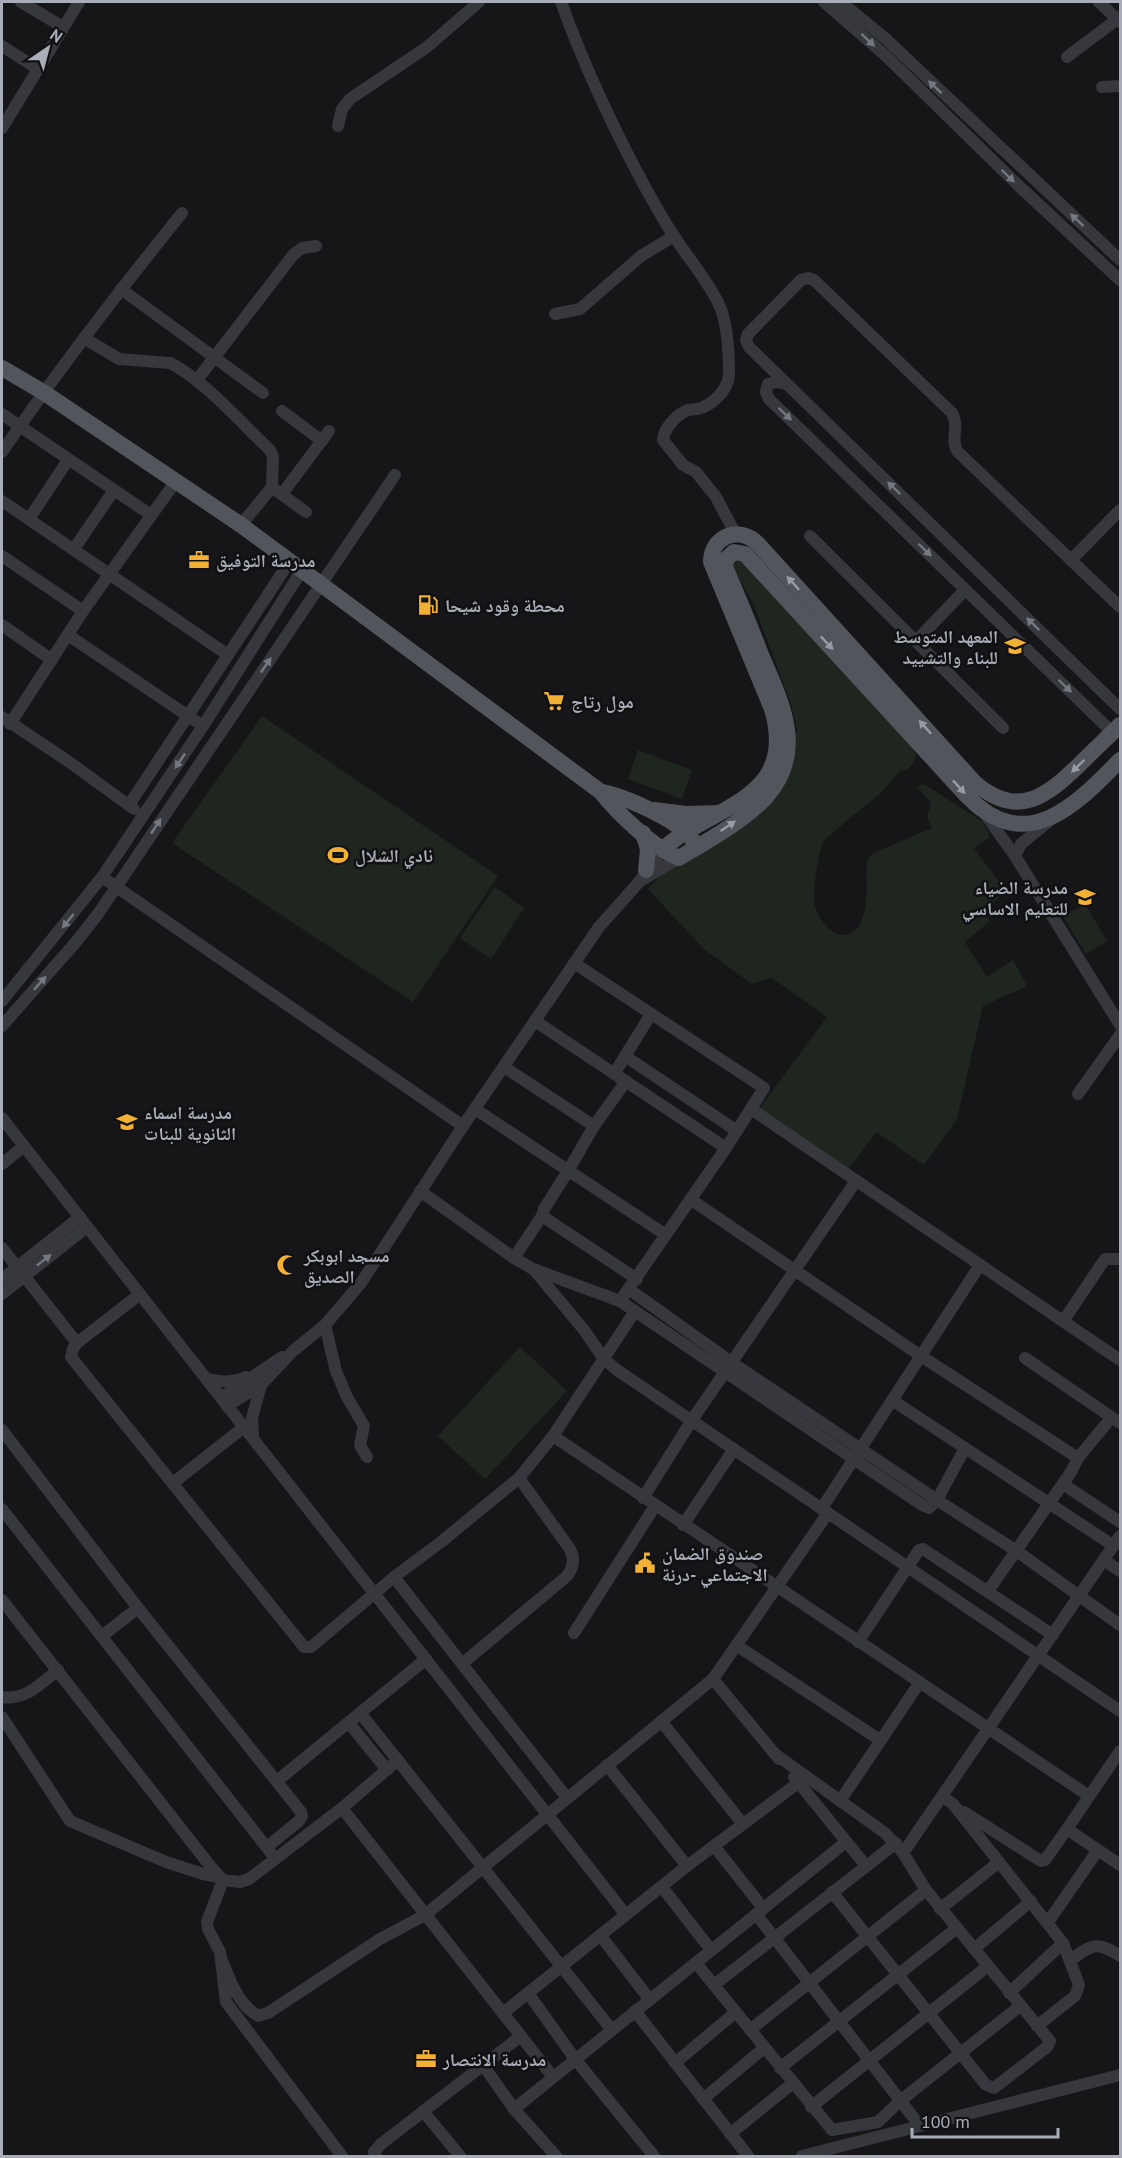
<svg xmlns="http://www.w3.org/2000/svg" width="1122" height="2158" font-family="'PT Sans','Noto Naskh Arabic',sans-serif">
<rect width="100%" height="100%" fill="#161618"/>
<g fill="#1e261f">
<path d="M737 554 911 745 916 755 914 762 909 768 899 772 884 790 824 840C819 851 813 887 814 900 817 928 852 954 863 916 869 899 865 878 867 860L874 853 932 828 927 817 931 803 917 787 924 784 983 822 990 837 974 848 1005 890 984 914 990 921 965 942 987 977 1013 960 1027 986 983 1006 957 1119 924 1165 876 1132 849 1169 759 1109 827 1017 772 978 752 984 704 949 648 889 666 870 707 843 793 749 797 730 790 701 753 603 730 563Z"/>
<polygon points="262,716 498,876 413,1002 172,843"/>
<polygon points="638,750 692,770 682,799 628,779"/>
<polygon points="495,887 524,908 491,959 460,938"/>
<polygon points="1085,904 1107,941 1086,954 1063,917"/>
<polygon points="520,1347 567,1391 485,1479 438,1436"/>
</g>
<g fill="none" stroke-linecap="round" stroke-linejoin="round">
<g stroke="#37383d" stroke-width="12">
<polyline points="21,2 63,27"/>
<path d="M561 2C582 60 608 117 637 172 649 194 661 217 676 239 690 261 710 283 720 307 728 326 729 354 729 375 728 390 712 406 697 409 695 410 691 409 688 410 677 414 664 428 663 440L683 465 696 472 716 497 735 533"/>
<polyline points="824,2 886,56 1020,187 1120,280"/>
<polyline points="841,2 886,39 1120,260"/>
<polyline points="1099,2 1120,22"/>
<polyline points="2,46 38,69"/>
<polyline points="1067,57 1120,17"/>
<polyline points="1102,87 1120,86"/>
<polyline points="338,126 342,109 350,99 427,47 479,2"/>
<polyline points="2,128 79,2"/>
<polyline points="121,289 263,393"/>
<polyline points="555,314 580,309 641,256 674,236"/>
<path d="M84 338 119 359 170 363C203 379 242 424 270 450L273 457 272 487 241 525"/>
<polyline points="197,380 293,255 302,248 316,246"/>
<polyline points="786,384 777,382 768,384 766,392 769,399 1113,733"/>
<polyline points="282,411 322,441"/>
<polyline points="2,414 151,515"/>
<path d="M2 452C58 370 119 291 182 213"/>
<polyline points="277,491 306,512"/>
<polyline points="282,494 329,431"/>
<polyline points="2,501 228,655"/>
<polyline points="29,519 68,460"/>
<polyline points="810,536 1003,728"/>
<polyline points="74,549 114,490"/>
<polyline points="2,556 83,611"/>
<polyline points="1071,560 1120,510"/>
<path d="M1120 607 957 451C950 438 960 427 952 413L814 280 808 278 801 280 748 334 746 340 749 347 1120 709"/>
<polyline points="2,625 52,660"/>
<polyline points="68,635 203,726"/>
<polyline points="916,641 965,590"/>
<polyline points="2,717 65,759 134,809"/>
<polyline points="10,724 83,611 176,481"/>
<polyline points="129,805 290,561"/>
<polyline points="983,811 1015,856 1120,1025"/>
<polyline points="1015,856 1021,844 1049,821"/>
<polyline points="102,877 463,1126"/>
<polyline points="640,881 679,858"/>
<polyline points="574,963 764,1088 726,1148 620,1301"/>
<polyline points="2,1001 102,877 203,726 302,570"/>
<polyline points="535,1021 726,1148"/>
<polyline points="2,1026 76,942 98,914 395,475"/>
<polyline points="625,1056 737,1131"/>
<polyline points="504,1067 594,1126"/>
<polyline points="614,1074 651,1014"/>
<polyline points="1078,1094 1120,1035"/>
<polyline points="475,1109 666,1235"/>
<polyline points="751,1109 1120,1360"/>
<polyline points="2,1118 626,1915"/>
<polyline points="2,1164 24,1146"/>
<polyline points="420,1191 514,1258 533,1269 620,1301 922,1505 929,1508 937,1500 1015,1550 1120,1625"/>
<polyline points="690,1199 921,1356 1078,1458"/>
<polyline points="542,1216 637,1279"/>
<polyline points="2,1248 77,1343"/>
<polyline points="514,1258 542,1216 544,1209 568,1171 594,1126 626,1081"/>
<polyline points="535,1271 584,1330 604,1359 617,1370 1120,1711"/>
<polyline points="2,1279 80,1217"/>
<polyline points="630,1290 731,1362 937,1500 965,1448"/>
<polyline points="2,1294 87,1227"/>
<polyline points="140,1294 77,1343 73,1349 71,1357 304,1647 311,1647 394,1577 441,1542 519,1478 553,1436"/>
<polyline points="635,1311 553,1436 1089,1796"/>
<polyline points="1064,1320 1105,1259 1120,1259"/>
<polyline points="325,1325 336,1371 347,1397 364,1426 360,1445 367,1457"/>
<polyline points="1025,1358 1120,1423"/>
<path d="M207 1379C222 1382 232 1383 246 1377"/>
<polyline points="221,1398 282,1357"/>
<polyline points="892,1400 1114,1546"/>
<polyline points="227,1406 261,1385 293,1351 325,1325 361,1283 463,1126 599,927 639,882 663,849"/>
<polyline points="2,1430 138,1608 301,1812 302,1816 299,1821 267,1847"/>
<polyline points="253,1438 252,1418 261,1385"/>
<polyline points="173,1483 244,1427"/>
<polyline points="1063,1484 1120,1522"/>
<polyline points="643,1498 692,1420 856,1181"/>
<polyline points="822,1508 980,1265"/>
<polyline points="2,1509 271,1853"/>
<polyline points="683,1525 734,1449"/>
<polyline points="1104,1560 1120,1571"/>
<polyline points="394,1577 567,1798"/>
<polyline points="988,1591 1071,1472 1078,1458 1111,1418"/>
<polyline points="2,1600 211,1867 223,1880 240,1882 249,1879 342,1808 398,1760"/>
<polyline points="574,1633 655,1506"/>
<polyline points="102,1636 138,1608"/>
<polyline points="858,1642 919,1550 923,1549 1053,1635"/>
<polyline points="736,1645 880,1740"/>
<path d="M463 1663 566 1577C574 1568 575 1559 570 1549L519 1478"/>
<polyline points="713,1679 779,1759"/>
<path d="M2 1697C25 1701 40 1684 58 1670"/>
<polyline points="361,1714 612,2030"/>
<polyline points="2,1717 70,1821 166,1862 203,1874 219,1877"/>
<polyline points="661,1721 742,1823"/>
<polyline points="349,1723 387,1770"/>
<polyline points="1120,1751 1067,1829 1120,1865"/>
<polyline points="775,1754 885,1833 903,1853 926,1890 1050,2041 1047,2047 994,2088 986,2085 832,1892"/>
<polyline points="607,1765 687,1866"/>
<polyline points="794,1777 866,1866"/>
<polyline points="277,1781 426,1659"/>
<polyline points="942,1796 953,1804 1063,1943 1079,1985 1075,1996 1037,2026"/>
<polyline points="840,1801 920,1682"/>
<polyline points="342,1808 553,2077"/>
<polyline points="964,1812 1041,1861 1045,1860 1067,1829"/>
<polyline points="714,1846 763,1908"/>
<polyline points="903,1853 1120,1536"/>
<polyline points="223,1880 207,1922 208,1929 220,1952 226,2002 342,2156"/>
<polyline points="662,1887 711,1950"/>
<polyline points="940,1909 999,1862"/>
<polyline points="756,1914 920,2126"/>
<polyline points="1048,1922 1098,1850"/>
<polyline points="600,1935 650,2000"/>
<polyline points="974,1949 1031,1901"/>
<path d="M221 1958C230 1980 237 2003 258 2016L268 2013 380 1939 425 1915 713 1679 828 1513"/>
<path d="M1070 1961C1091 1944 1097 1941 1120 1956"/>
<polyline points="696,1963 832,2130 878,2122 900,2101 1020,2006"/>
<polyline points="714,1985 896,1843"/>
<polyline points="528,1993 575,2059 654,2156"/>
<polyline points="1009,1993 1063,1943"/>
<polyline points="635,2011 748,2156"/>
<polyline points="503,2013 687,1866 798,1783"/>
<polyline points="750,2030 926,1890"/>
<polyline points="675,2063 736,2012"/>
<polyline points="483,2065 514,2109 556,2156"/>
<polyline points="780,2068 957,1928"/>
<polyline points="703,2099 764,2048"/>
<polyline points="811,2107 988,1966"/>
<polyline points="514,2109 846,1842"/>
<polyline points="423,2111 460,2156"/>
<polyline points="730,2134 793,2083"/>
<polyline points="376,2156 374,2152 381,2144 521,2036"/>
<polyline points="802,2156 1120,2075"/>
</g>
<g stroke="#53555c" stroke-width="16">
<path d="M2 368 43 392 241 525 601 792C617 813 655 849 679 858 707 841 744 821 766 797 808 750 780 700 760 652 749 623 737 595 725 567L726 559 734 552 745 554 968 797C1027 857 1077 804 1120 760"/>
<path d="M601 792C625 796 677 820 692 839"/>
<polyline points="654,810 686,814 718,813"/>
<polyline points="643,833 648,849 646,870"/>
<path d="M663 849C711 805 799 801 772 709L711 562C711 537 738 525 757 543L975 783C1018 820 1047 796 1080 764 1093 751 1107 738 1120 725"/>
</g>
</g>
<defs><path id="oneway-solid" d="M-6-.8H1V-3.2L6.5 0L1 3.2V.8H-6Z" transform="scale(1.5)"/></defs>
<g fill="#757881">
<use href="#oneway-solid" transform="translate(868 40) rotate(43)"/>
<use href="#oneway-solid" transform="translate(935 87) rotate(-137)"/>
<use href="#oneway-solid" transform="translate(1008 176) rotate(44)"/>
<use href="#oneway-solid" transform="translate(1077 220) rotate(-137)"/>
<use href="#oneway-solid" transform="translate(785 414) rotate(44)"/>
<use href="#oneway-solid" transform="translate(894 488) rotate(-136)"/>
<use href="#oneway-solid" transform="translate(925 550) rotate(44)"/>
<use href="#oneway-solid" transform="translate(1033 624) rotate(-136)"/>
<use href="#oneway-solid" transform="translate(266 665) rotate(-56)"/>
<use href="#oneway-solid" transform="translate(1065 686) rotate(44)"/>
<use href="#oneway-solid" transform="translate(180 761) rotate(124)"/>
<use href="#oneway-solid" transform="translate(156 826) rotate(-57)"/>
<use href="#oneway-solid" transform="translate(68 921) rotate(129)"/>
<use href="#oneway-solid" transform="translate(40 983) rotate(-48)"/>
<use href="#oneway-solid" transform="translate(44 1260) rotate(-38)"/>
</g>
<g fill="#979ba6">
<use href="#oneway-solid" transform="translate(793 583) rotate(-132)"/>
<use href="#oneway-solid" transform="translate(827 643) rotate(47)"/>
<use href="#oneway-solid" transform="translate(925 727) rotate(-132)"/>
<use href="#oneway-solid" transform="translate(1078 766) rotate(136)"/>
<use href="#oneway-solid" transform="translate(959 787) rotate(47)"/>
<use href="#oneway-solid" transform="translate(728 826) rotate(-34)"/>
</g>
<defs>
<g id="office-bare" transform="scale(1.62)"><path d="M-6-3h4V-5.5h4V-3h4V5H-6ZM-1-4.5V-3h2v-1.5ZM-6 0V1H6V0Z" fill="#f2b134" stroke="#111113" stroke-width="2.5" paint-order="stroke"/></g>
<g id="fuel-bare" transform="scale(1.62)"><path d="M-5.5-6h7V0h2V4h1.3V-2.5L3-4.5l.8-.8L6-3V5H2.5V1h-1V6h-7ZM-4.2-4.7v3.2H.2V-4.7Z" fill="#f2b134" stroke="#111113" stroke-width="2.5" paint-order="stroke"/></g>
<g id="university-bare" transform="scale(1.62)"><path d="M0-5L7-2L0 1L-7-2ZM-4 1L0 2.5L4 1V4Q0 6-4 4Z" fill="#f2b134" stroke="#111113" stroke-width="2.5" paint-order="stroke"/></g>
<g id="supermarket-bare" transform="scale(1.62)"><path d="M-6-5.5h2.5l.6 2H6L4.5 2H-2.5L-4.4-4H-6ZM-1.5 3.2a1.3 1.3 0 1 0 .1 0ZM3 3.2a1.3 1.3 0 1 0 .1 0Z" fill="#f2b134" stroke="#111113" stroke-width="2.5" paint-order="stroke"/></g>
<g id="stadium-bare" transform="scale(1.62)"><path d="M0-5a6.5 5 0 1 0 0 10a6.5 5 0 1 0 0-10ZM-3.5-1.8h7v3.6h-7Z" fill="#f2b134" stroke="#111113" stroke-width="2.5" paint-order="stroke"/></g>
<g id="school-bare" transform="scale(1.62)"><path d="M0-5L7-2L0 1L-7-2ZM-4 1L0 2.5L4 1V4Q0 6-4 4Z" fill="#f2b134" stroke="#111113" stroke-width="2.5" paint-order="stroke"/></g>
<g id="mosque-bare" transform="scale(1.62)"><path d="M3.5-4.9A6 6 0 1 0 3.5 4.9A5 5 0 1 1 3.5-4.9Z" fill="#f2b134" stroke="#111113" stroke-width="2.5" paint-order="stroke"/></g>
<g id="civic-bare" transform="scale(1.62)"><path d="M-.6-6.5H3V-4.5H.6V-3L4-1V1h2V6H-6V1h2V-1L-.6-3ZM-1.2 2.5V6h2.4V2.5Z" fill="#f2b134" stroke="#111113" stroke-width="2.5" paint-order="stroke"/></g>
</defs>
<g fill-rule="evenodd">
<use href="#office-bare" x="199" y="560"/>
<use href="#fuel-bare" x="428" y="605"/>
<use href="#university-bare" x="1015" y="646"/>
<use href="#supermarket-bare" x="554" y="701"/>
<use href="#stadium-bare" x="338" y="855"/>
<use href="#school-bare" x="1085" y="897"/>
<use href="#school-bare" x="127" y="1122"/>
<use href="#mosque-bare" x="287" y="1265"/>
<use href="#civic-bare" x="645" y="1563"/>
<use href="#office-bare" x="426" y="2059"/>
</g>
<g text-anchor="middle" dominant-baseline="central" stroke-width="5" stroke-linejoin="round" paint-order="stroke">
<g font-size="18" font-weight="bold" fill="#a8adb8" stroke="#111113" text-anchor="start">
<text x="216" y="560">مدرسة التوفيق</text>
<text x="445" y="605">محطة وقود شيحا</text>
<text x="998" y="636" text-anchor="end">المعهد المتوسط<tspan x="998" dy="21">للبناء والتشييد</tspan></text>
<text x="571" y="701">مول رتاج</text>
<text x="355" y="855">نادي الشلال</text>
<text x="1068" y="887" text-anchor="end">مدرسة الضياء<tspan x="1068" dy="21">للتعليم الاساسي</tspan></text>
<text x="144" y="1112">مدرسة اسماء<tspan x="144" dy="21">الثانوية للبنات</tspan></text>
<text x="304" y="1255">مسجد ابوبكر<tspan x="304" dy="21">الصديق</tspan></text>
<text x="662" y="1553">صندوق الضمان<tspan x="662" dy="21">الاجتماعي -درنة</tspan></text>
<text x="443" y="2059">مدرسة الانتصار</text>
</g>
</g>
<rect width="1122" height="2158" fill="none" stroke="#a8adb8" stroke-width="6"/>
<g transform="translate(48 48) rotate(35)" stroke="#111113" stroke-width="4.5" paint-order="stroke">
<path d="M0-4.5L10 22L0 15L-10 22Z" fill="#a8adb8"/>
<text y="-9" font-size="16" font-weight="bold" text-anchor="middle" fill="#a8adb8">N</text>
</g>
<path d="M912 2128v9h146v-9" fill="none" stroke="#a8adb8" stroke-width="3"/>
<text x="921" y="2128" font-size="18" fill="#a8adb8" stroke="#111113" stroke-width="4.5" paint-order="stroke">100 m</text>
</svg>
